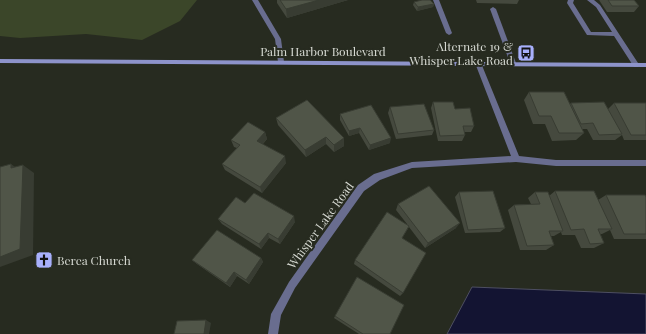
<svg xmlns="http://www.w3.org/2000/svg" width="646" height="334" font-family="'Playfair Display',serif">
<rect width="100%" height="100%" fill="#272b20"/>
<polygon fill="#3b4629" points="0,0 197,0 180,21 142,40 86,34 20,38 0,36"/>
<polygon fill="#131432" stroke="#4e4f62" points="472,287 646,294 646,334 447,334"/>
<g fill="none" stroke-linecap="round" stroke-linejoin="round">
<g fill="#696d8f" fill-rule="evenodd">
<polygon points="252,0 258,0 281,39 284,62 283,64 279,64 278,62 275,39"/>
<polygon points="433,0 439,0 452,33 451,34 449,35 446,33"/>
<polygon points="568,0 574,0 573,3 591,32 612,32 596,7 587,0 594,0 600,5 638,63 638,67 634,67 614,36 587,35 567,3"/>
<polygon points="493,7 496,9 516,63 515,65 511,65 510,63 490,9"/>
</g>
<polygon fill="#696d8f" fill-rule="evenodd" points="476,61 480,61 481,63 519,156 556,160 646,160 646,166 556,166 516,162 412,168 380,180 364,191 295,288 281,315 278,334 268,334 271,314 289,282 358,185 374,174 412,162 511,156 475,63"/>
<polygon fill="#8d93ca" fill-rule="evenodd" points="0,59 646,63 646,67 0,63"/>
</g>
<g fill="#45493e">
<polygon points="277,0 348,0 287,18 277,3"/>
<polygon points="476,0 519,0 517,4 477,3"/>
<polygon points="599,0 634,0 639,6 634,12 607,12"/>
<polygon points="414,2 434,4 433,7 417,11 413,5"/>
<polygon points="529,92 570,104 571,103 608,109 614,103 646,103 646,140 624,140 622,135 615,140 593,140 587,129 582,129 584,133 576,140 552,141 545,124 533,124 524,100"/>
<polygon points="307,100 344,146 334,152 326,144 306,157 278,125 276,118"/>
<polygon points="433,102 455,109 474,126 471,132 464,132 465,135 462,141 438,141 431,108"/>
<polygon points="390,107 434,130 432,135 396,139 388,113"/>
<polygon points="340,114 390,143 369,150 359,133 349,136 340,120"/>
<polygon points="265,132 267,139 263,144 286,163 262,193 225,170 222,164 237,148 234,147 231,140"/>
<polygon points="555,191 598,200 606,195 646,196 646,239 614,239 610,230 602,234 600,234 604,243 594,248 581,248 575,235 562,235 561,232 554,236 551,236 554,245 546,250 520,250 508,210 514,205 531,204 528,198 535,192 549,196"/>
<polygon points="459,192 505,228 500,232 465,233 455,197"/>
<polygon points="245,203 295,222 280,244 269,238 261,249 222,224 218,219"/>
<polygon points="398,204 456,228 425,248 409,227 402,238 403,293 400,296 354,264 355,260 407,224 396,210"/>
<polygon points="261,258 263,262 249,284 237,276 230,287 197,264 192,260"/>
<polygon points="335,316 390,334 359,334 334,318"/>
</g>
<g fill="#383c32">
<polygon points="319,0 348,0 287,18 286,9"/>
<polygon points="434,4 433,7 417,11 418,7"/>
<polygon points="360,128 359,133 349,136 349,131"/>
<polygon points="265,132 267,139 259,148 257,141"/>
<polygon points="326,137 326,144 306,157 305,150"/>
<polygon points="344,138 344,146 334,152 334,145"/>
<polygon points="391,138 390,143 369,150 370,145"/>
<polygon points="285,156 286,163 262,193 260,187"/>
<polygon points="11,164 22,172 11,168"/>
<polygon points="23,165 34,173 33,255 0,267 0,257"/>
<polygon points="294,216 295,222 280,244 278,239"/>
<polygon points="460,223 456,228 425,248 428,243"/>
<polygon points="268,233 269,238 261,249 259,244"/>
<polygon points="261,258 263,262 249,284 246,280"/>
<polygon points="234,272 237,276 230,287 226,283"/>
<polygon points="206,320 211,323 209,334 204,334"/>
</g>
<g fill="#505548" stroke="#383c32">
<polygon points="280,0 319,0 286,9"/>
<polygon points="422,0 430,0 434,4 418,7 414,2"/>
<polygon points="608,0 634,0 639,6 612,6"/>
<polygon points="529,92 564,92 584,133 559,133 551,116 539,116"/>
<polygon points="307,100 344,138 334,145 326,137 305,150 276,118"/>
<polygon points="433,102 453,102 455,109 470,108 474,126 463,126 465,135 440,136"/>
<polygon points="604,102 622,134 599,135 593,123 581,124 571,103"/>
<polygon points="614,103 646,103 646,135 631,135"/>
<polygon points="424,104 434,130 398,134 390,107"/>
<polygon points="371,105 391,138 370,145 360,128 349,131 340,114"/>
<polygon points="248,122 265,132 257,141 285,156 260,187 222,164 240,145 231,140"/>
<polygon points="11,164 11,168 23,165 20,249 0,257 0,167"/>
<polygon points="429,186 460,223 428,243 398,204"/>
<polygon points="493,191 505,228 468,230 459,192"/>
<polygon points="555,191 594,191 612,229 598,229 604,243 590,244 584,229 571,230"/>
<polygon points="535,192 548,192 563,231 549,231 554,245 527,246 514,205 540,204"/>
<polygon points="254,193 294,216 278,239 268,233 259,244 218,219 236,197 245,203"/>
<polygon points="606,195 645,195 646,197 646,234 624,234"/>
<polygon points="387,212 409,226 402,238 426,253 403,293 355,260"/>
<polygon points="217,230 261,258 246,280 234,272 226,283 192,260"/>
<polygon points="357,277 404,305 390,334 363,334 335,316"/>
<polygon points="206,320 204,334 174,334 177,321"/>
</g>
<defs>
<g id="bus-square" transform="scale(0.9)"><rect x="-9" y="-9" width="18" height="18" rx="4" fill="#a8b0fc" stroke="#272b20"/><path d="M-5-6H5V4H4V6H2V4H-2V6H-4V4H-5ZM-3.5-4V0h7V-4ZM-3.5 1.2v1.5H-2V1.2ZM2 1.2v1.5H3.5V1.2Z" fill="#111"/></g>
<g id="church-square" transform="scale(0.9)"><rect x="-9" y="-9" width="18" height="18" rx="4" fill="#a8b0fc" stroke="#272b20"/><path d="M-1.2-6h2.4v3.5h3.3v2.4h-3.3V6h-2.4V-.1h-3.3v-2.4h3.3Z" fill="#111"/></g>
</defs>
<g fill-rule="evenodd">
<use href="#bus-square" x="526" y="53"/>
<use href="#church-square" x="44" y="260"/>
</g>
<g text-anchor="middle" dominant-baseline="central" stroke-width="4" stroke-linejoin="round" paint-order="stroke">
<g font-size="12" fill="#d6d9d2" stroke="#272b20" text-anchor="end">
<text x="513" y="46">Alternate 19 &amp;<tspan x="513" dy="14">Whisper Lake Road</tspan></text>
<text x="57" y="260" text-anchor="start">Berea Church</text>
</g>
<g font-size="12" fill="#d6d9d2" stroke="#272b20">
<text x="323" y="51">Palm Harbor Boulevard</text>
<text transform="translate(320 225) rotate(-54)">Whisper Lake Road</text>
</g>
</g>
</svg>
